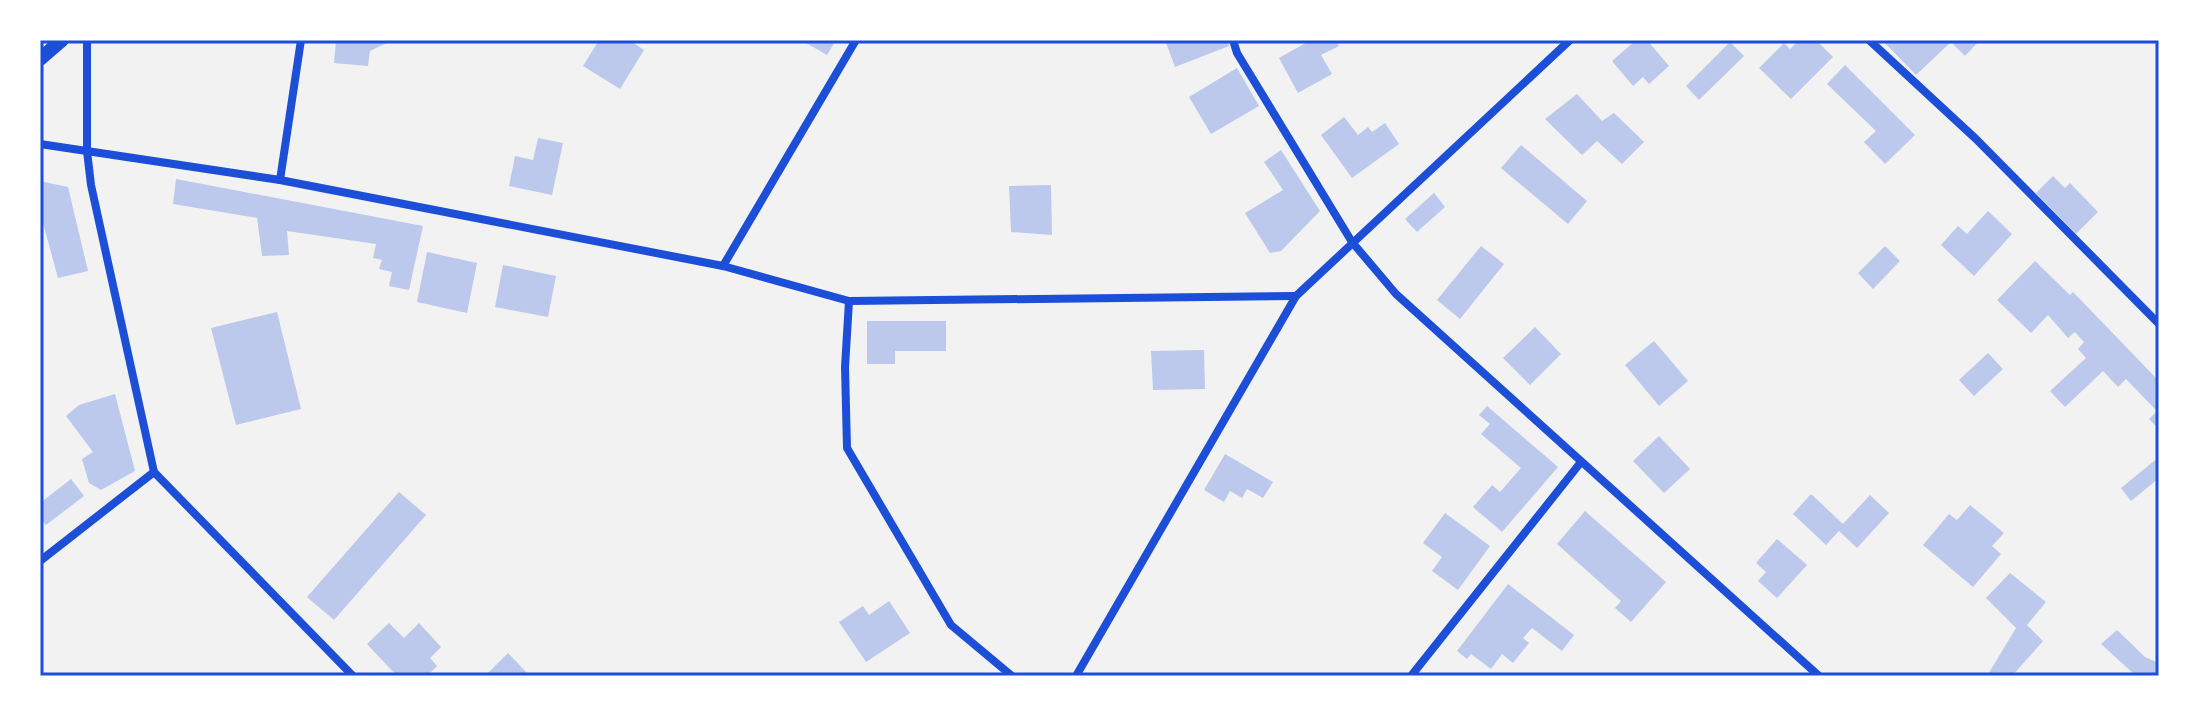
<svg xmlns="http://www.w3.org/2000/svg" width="2199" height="716" font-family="'Sofia Sans Condensed',sans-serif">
<rect width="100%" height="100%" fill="#f2f2f2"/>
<g fill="#bdc9ec">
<polygon points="336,40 393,40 370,51 368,66 334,63"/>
<polygon points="599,40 629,40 644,50 620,89 583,66"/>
<polygon points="801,40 836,40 827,55"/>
<polygon points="1165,40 1227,40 1229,46 1175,67"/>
<polygon points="1311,40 1336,40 1339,46 1321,55 1332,74 1298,93 1279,58"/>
<polygon points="1636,40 1647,40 1669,66 1649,84 1643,77 1633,86 1612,61"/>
<polygon points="1799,40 1816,40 1833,57 1791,99 1759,68 1784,43 1790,49"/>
<polygon points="1882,40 1980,40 1965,56 1951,42 1916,75"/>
<polygon points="1730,42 1744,56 1699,100 1686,86"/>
<polygon points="1845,65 1915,135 1885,164 1864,142 1876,131 1827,84"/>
<polygon points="1237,68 1259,106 1211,134 1189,97"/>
<polygon points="1577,94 1602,121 1614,113 1644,142 1622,164 1597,141 1582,155 1545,119"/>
<polygon points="1344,117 1358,135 1368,127 1372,132 1385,123 1399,144 1352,178 1321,135"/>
<polygon points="538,138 563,143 552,195 509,186 515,156 533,160"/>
<polygon points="1521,145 1587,201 1568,224 1501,168"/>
<polygon points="1281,150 1320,211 1281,251 1270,253 1245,213 1283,190 1264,162"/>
<polygon points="2053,176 2065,188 2070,183 2098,212 2076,234 2036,193"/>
<polygon points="176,179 423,226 409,290 389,286 392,272 379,269 382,260 373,258 376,244 287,231 289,255 262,256 257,218 173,204"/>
<polygon points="40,181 68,187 88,271 58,278 40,212"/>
<polygon points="1051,185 1052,235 1011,232 1009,186"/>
<polygon points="1434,193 1445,207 1417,232 1405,219"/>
<polygon points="1988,211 2012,234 1974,276 1941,245 1958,226 1967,234"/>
<polygon points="1481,246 1504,264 1460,319 1437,300"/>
<polygon points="1885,246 1900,261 1873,289 1858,273"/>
<polygon points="427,252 477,263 467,313 417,302"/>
<polygon points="2035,261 2070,295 2073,292 2159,381 2159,429 2149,419 2157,411 2126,379 2118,387 2103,371 2065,407 2050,391 2086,358 2078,349 2084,342 2075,332 2068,338 2048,315 2031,333 1997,300"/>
<polygon points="503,265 556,276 548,317 495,307"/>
<polygon points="277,312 301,409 236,425 211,328"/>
<polygon points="867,321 946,321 946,351 895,351 895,364 867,364"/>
<polygon points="1535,327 1561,354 1530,385 1503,358"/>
<polygon points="1654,341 1688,381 1659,406 1625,365"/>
<polygon points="1204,350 1205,389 1153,390 1151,351"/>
<polygon points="1988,353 2003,369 1974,396 1959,380"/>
<polygon points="115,394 135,471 101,490 89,483 82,459 93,452 66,416 79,405"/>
<polygon points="1487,406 1558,467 1502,532 1473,507 1492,485 1500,492 1521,468 1481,434 1490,424 1479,415"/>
<polygon points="1659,436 1690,469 1664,493 1633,461"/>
<polygon points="1225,454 1273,482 1263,498 1247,489 1242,498 1230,491 1224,502 1204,490"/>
<polygon points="2159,457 2159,478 2131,501 2121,488"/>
<polygon points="71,479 84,496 46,525 40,518 40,503"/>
<polygon points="399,492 426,515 334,620 307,597"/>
<polygon points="1811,494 1843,524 1870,495 1889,513 1857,548 1839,531 1826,545 1793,514"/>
<polygon points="1970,505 2004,533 1992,546 2001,554 1973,587 1923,545 1949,514 1957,520"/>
<polygon points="1585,511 1666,582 1631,622 1615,608 1621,601 1557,544"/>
<polygon points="1445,513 1490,546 1458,590 1432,571 1442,557 1423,543"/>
<polygon points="1777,539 1807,565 1777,598 1758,581 1766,572 1756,563"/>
<polygon points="2010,573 2046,602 2027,625 2043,641 2012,676 1987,676 2016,628 1986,598"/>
<polygon points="1508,584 1574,635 1562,651 1532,628 1523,638 1529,643 1513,663 1502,654 1491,669 1471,654 1467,659 1457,651"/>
<polygon points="889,601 910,633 866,662 839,622 863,606 869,615"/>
<polygon points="389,623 404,638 419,623 441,647 430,658 437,666 427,676 397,676 367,644"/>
<polygon points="2117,630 2145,657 2159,663 2159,676 2134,674 2101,644"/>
<polygon points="508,653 530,676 485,676"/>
</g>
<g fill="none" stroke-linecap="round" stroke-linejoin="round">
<g stroke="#1d4ed8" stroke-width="8">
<polyline points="87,40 87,151 91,185 154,472 353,676"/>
<polyline points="1233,40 1237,53 1352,242 1396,294 1819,676"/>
<polyline points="1869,40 1976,139 2159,324"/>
<polyline points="40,144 280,180 723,266 849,301 1296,296"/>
<polyline points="280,180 301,40"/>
<polyline points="723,266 856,40"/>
<polyline points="849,301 845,367 847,448 951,625 1012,676"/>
<polyline points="40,561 154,472"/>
<polyline points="1076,676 1296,296 1570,40"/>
<polyline points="1411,676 1581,462"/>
</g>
<polyline stroke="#1d4ed8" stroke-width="14" points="40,59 62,40"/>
</g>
<rect width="2199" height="716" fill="none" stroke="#ffffff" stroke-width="84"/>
<rect x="42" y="42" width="2115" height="632" fill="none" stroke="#1d4ed8" stroke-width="3"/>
</svg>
